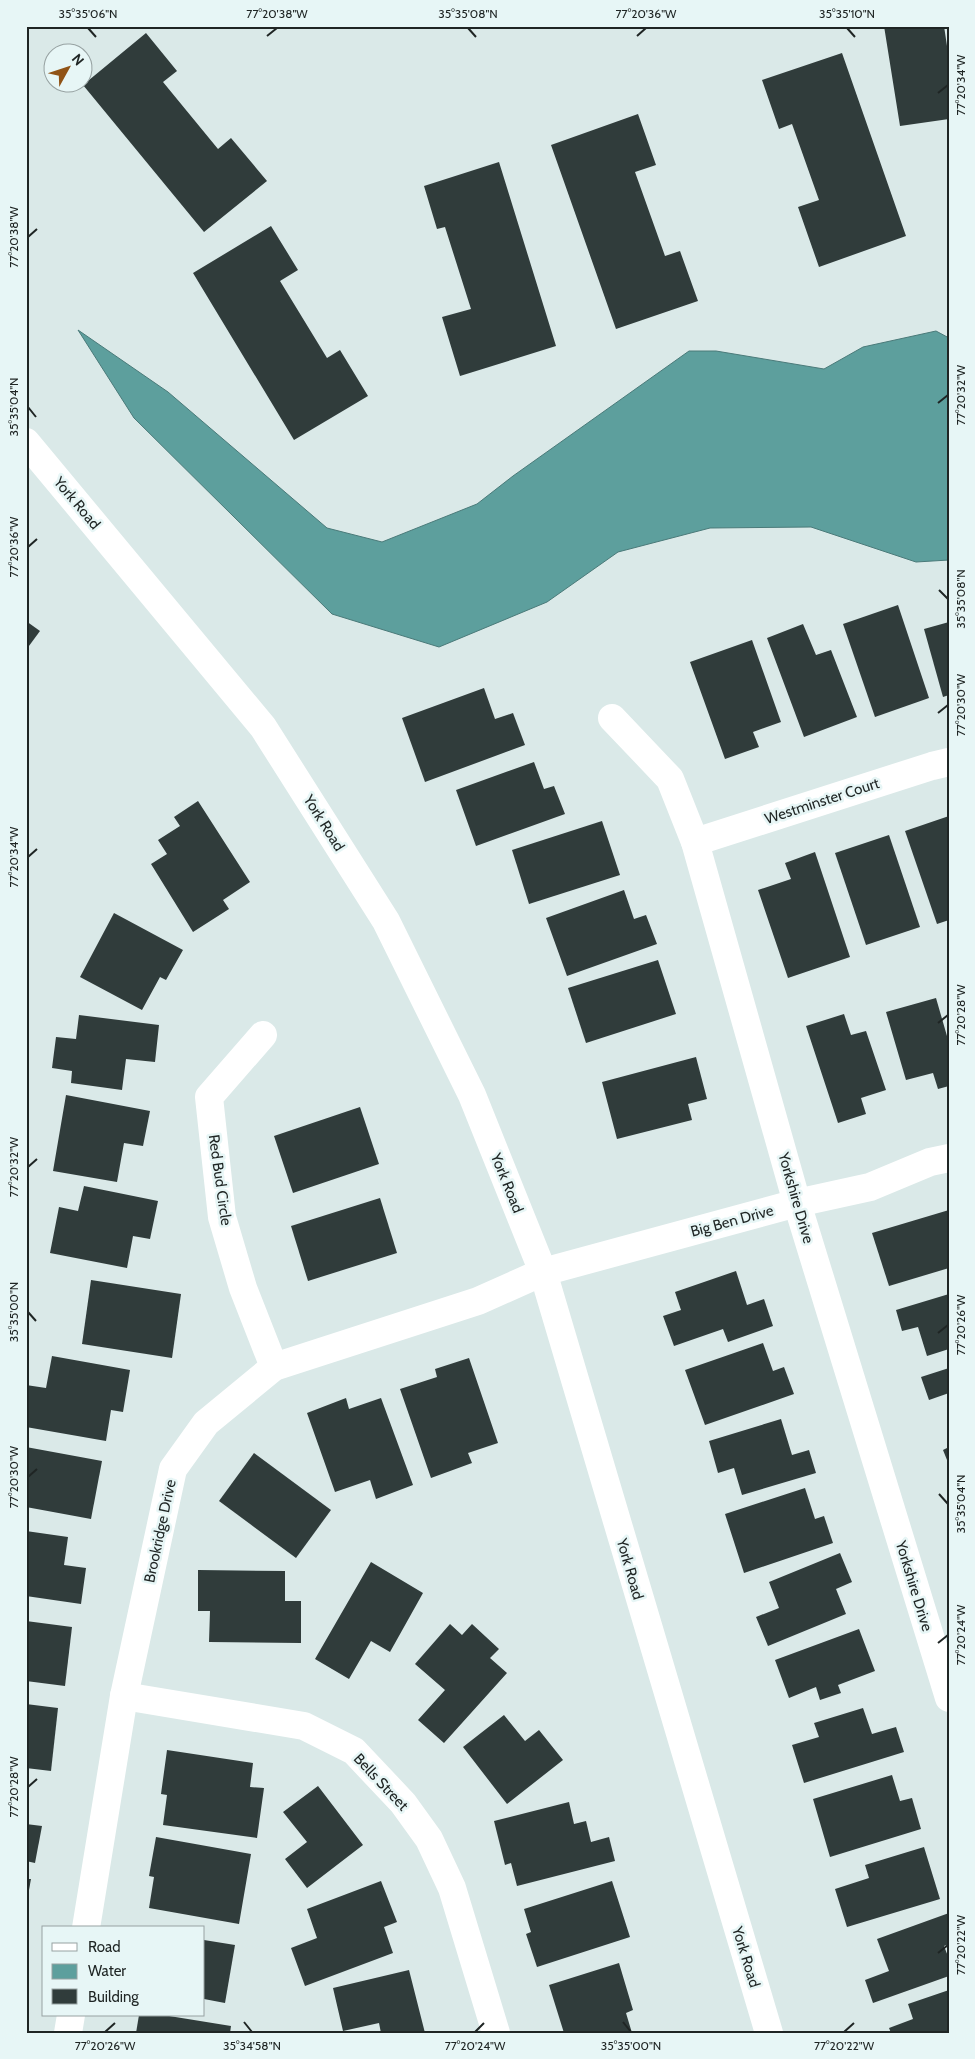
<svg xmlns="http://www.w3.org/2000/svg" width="975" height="2059" font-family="Cabin,sans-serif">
<rect width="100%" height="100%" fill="#dae9e8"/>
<polygon fill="#5d9f9d" stroke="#4a7a79" points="78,330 168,392 327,528 382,542 477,504 513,476 689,351 716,351 824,369 863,347 936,331 949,338 949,560 916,562 811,527 710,528 618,552 547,602 439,647 332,614 134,418"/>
<g fill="#303c3b">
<polygon points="884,26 944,26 947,46 949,46 949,119 900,126"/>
<polygon points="146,33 177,71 163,82 218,149 231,138 267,181 204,232 83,85"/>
<polygon points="842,53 906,236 819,267 798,207 819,200 792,124 779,129 762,80"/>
<polygon points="638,114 656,165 635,172 665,256 680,251 698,301 616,329 551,145"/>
<polygon points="499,162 556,346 460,376 442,317 471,309 445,227 437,229 424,186"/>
<polygon points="271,226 298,270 280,281 327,358 340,350 368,396 294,440 193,273"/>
<polygon points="898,605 929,698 875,717 843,624"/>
<polygon points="26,621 40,631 26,650"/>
<polygon points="949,622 949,695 943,697 924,629"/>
<polygon points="803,624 816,655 831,650 857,717 804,737 767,638"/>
<polygon points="752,640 781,722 753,732 759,747 725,759 690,662"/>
<polygon points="484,688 495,719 513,713 525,745 425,782 402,718"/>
<polygon points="534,762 544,789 554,786 565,814 476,846 456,790"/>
<polygon points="198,801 250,882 223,900 229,909 193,932 151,864 167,854 158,840 180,826 174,817"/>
<polygon points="949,816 949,920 937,924 905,831"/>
<polygon points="602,821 620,875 529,904 512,850"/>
<polygon points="889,835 920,927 866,945 835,853"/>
<polygon points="815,852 850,957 788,978 758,890 791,879 785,863"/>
<polygon points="624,890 634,919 646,915 657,944 567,976 546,918"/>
<polygon points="114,913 183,950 166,980 160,977 142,1010 80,977"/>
<polygon points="658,960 676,1014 586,1043 568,988"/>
<polygon points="936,998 949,1043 949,1086 938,1089 933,1073 906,1080 886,1012"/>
<polygon points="844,1014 851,1035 866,1031 886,1090 861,1098 866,1114 838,1123 806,1026"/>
<polygon points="79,1015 159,1025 155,1062 126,1059 122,1090 71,1083 72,1071 52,1068 56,1037 76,1039"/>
<polygon points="696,1057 707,1099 688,1104 692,1120 617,1139 602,1082"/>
<polygon points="66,1095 150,1111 143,1146 124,1143 117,1182 53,1171"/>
<polygon points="360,1107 379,1164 293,1193 274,1136"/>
<polygon points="84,1186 158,1201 150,1239 133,1236 127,1268 50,1253 59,1207 78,1211"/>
<polygon points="380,1198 397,1253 308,1281 291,1226"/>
<polygon points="949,1210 949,1268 889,1286 872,1233"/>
<polygon points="736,1271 747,1305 764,1299 773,1326 728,1342 723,1329 674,1346 663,1316 681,1310 675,1292"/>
<polygon points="91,1280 181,1294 172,1358 82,1344"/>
<polygon points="949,1294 949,1349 927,1356 918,1327 902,1331 896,1310"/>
<polygon points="763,1343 773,1371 784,1367 794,1394 705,1425 685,1370"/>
<polygon points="52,1356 130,1370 123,1412 111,1410 106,1441 26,1427 26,1385 46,1388"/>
<polygon points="469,1358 498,1443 468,1453 472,1463 431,1478 400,1389 437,1377 435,1369"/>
<polygon points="949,1368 949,1393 929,1400 921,1377"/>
<polygon points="346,1398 349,1409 381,1398 413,1485 376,1499 370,1480 335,1492 307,1413"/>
<polygon points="781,1419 792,1455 809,1450 816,1473 742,1495 734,1468 718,1473 709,1441"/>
<polygon points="26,1447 102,1461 91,1519 26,1507"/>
<polygon points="949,1447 949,1465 943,1450"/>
<polygon points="254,1453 331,1510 296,1558 219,1501"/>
<polygon points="805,1488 815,1519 824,1516 833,1543 744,1573 725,1514"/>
<polygon points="26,1531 68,1537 64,1565 86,1568 81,1604 26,1596"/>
<polygon points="840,1553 852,1582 836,1589 846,1614 768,1646 756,1617 779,1608 769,1582"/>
<polygon points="371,1562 423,1593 390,1652 371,1641 349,1679 315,1659"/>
<polygon points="198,1570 285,1571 285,1601 301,1601 301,1643 209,1642 210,1611 198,1611"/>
<polygon points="26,1621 72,1627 65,1686 26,1681"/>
<polygon points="450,1624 462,1635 472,1624 499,1649 490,1658 507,1673 444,1743 418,1720 445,1690 415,1664"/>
<polygon points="859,1629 875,1671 838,1685 841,1693 820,1700 816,1687 789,1698 775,1660"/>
<polygon points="26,1704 58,1708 51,1771 26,1768"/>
<polygon points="863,1708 872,1734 896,1727 904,1752 804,1783 792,1745 819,1737 814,1723"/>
<polygon points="504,1715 525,1741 539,1730 563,1760 507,1804 463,1747"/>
<polygon points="167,1750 253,1763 250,1787 264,1788 257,1838 163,1825 167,1795 161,1794"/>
<polygon points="892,1775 900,1801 912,1798 921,1829 830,1857 813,1799"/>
<polygon points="318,1786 363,1845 307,1888 285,1859 307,1842 283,1812"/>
<polygon points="569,1802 574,1824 586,1821 591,1842 609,1837 615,1861 517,1886 511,1863 505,1865 494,1821"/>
<polygon points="26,1824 42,1826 35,1863 26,1861"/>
<polygon points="156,1837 251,1854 239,1924 149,1908 154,1877 149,1876"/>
<polygon points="924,1847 940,1899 847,1927 835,1889 869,1878 865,1865"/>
<polygon points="26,1879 31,1879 27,1901 26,1901"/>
<polygon points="381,1881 397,1922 384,1927 393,1953 305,1986 291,1948 317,1938 307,1909"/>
<polygon points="612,1881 630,1937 537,1967 526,1934 531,1932 524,1909"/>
<polygon points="949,1913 949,1944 944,1946 949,1959 949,1976 873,2003 865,1980 889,1971 877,1939"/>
<polygon points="204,1940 235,1945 225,2003 204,1999"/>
<polygon points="619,1963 633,2010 626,2013 632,2033 564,2033 549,1985"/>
<polygon points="409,1970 425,2033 381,2033 379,2023 343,2031 333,1988"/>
<polygon points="949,1990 949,2033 891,2033 889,2028 913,2019 908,2004"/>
<polygon points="139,2015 163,2015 231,2026 230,2033 136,2033"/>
</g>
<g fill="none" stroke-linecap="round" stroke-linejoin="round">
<g stroke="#fff" stroke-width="28">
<polyline points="26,442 263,727 386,921 472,1095 543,1272 769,2033"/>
<polyline points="612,718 670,779 695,842 797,1203 949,1698"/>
<polyline points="695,842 932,766 949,762"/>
<polyline points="263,1035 209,1097 222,1217 243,1288 274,1367"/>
<polyline points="124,1696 304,1726 354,1751 403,1803 429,1839 452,1888 496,2033"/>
<polyline points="86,1928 124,1696 173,1469 206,1423 274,1367 478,1301 543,1272 797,1203 870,1187 930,1162 949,1158"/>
<polyline points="68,2033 71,2015"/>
</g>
</g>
<path fill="none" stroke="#1f2524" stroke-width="2" d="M88 28 96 37M468 28 476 37M847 28 855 37M267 36 277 28M637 36 646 28M938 93 948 85M28 237 37 229M938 403 948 395M28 407 36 417M28 547 37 539M939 590 948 599M938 713 948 705M28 857 37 849M938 1023 948 1015M28 1167 37 1159M28 1312 36 1321M938 1333 948 1325M28 1477 37 1469M939 1494 948 1504M938 1643 948 1635M28 1787 37 1779M938 1953 948 1945M244 2022 252 2032M623 2022 631 2032M105 2032 115 2023M475 2032 484 2023M844 2032 854 2023"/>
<g text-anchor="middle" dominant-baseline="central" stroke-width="5" stroke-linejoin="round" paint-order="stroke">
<g font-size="15" fill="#1f2524" stroke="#e7f6f6">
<text transform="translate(77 503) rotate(50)">York Road</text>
<text transform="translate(822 801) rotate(-18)">Westminster Court</text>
<text transform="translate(324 823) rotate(58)">York Road</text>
<text transform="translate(220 1180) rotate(82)">Red Bud Circle</text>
<text transform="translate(507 1183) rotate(68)">York Road</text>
<text transform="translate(796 1198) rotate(74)">Yorkshire Drive</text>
<text transform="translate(732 1221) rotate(-15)">Big Ben Drive</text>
<text transform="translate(160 1531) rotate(-78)">Brookridge Drive</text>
<text transform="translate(630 1569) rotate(74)">York Road</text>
<text transform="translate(914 1586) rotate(73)">Yorkshire Drive</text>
<text transform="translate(381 1782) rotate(47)">Bells Street</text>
<text transform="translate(746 1957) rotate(73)">York Road</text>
</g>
</g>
<rect width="975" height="2059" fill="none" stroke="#e7f6f6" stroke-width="55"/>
<rect x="42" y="1926" width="162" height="90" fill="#e7f6f6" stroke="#97a2a2"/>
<rect x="52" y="1943" width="25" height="8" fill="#ffffff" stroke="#97a2a2"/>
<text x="88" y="1952" font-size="15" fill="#1f2524">Road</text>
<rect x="52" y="1964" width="25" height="15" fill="#5d9f9d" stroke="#97a2a2"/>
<text x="88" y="1976" font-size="15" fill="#1f2524">Water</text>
<rect x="52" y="1989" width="25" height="15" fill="#303c3b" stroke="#97a2a2"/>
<text x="88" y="2002" font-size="15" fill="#1f2524">Building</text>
<g transform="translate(68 68) rotate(50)"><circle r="24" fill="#e7f6f6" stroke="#97a2a2"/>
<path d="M0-4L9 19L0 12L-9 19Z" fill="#905316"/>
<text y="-8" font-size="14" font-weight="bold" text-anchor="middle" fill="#1f2524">N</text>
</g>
<rect x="28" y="28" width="920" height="2004" fill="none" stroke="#1f2524" stroke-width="2"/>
<g font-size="12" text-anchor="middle" fill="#1f2524">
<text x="88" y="18">35°35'06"N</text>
<text x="277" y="18">77°20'38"W</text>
<text x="468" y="18">35°35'08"N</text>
<text x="646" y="18">77°20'36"W</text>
<text x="847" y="18">35°35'10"N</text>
<text transform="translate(961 85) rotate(-90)" y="4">77°20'34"W</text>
<text transform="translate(14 237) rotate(-90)" y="4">77°20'38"W</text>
<text transform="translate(961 395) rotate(-90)" y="4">77°20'32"W</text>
<text transform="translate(14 407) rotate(-90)" y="4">35°35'04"N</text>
<text transform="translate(14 547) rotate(-90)" y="4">77°20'36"W</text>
<text transform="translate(961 599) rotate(-90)" y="4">35°35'08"N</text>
<text transform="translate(961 705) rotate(-90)" y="4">77°20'30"W</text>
<text transform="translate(14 857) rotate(-90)" y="4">77°20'34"W</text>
<text transform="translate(961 1015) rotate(-90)" y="4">77°20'28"W</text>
<text transform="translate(14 1167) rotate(-90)" y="4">77°20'32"W</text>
<text transform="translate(14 1312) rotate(-90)" y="4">35°35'00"N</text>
<text transform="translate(961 1325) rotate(-90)" y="4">77°20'26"W</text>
<text transform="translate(14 1477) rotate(-90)" y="4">77°20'30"W</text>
<text transform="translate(961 1504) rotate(-90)" y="4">35°35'04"N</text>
<text transform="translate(961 1635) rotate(-90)" y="4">77°20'24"W</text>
<text transform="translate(14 1787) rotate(-90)" y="4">77°20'28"W</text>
<text transform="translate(961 1945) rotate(-90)" y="4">77°20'22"W</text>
<text x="105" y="2050">77°20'26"W</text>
<text x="252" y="2050">35°34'58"N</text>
<text x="475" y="2050">77°20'24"W</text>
<text x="631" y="2050">35°35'00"N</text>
<text x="844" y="2050">77°20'22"W</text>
</g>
</svg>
